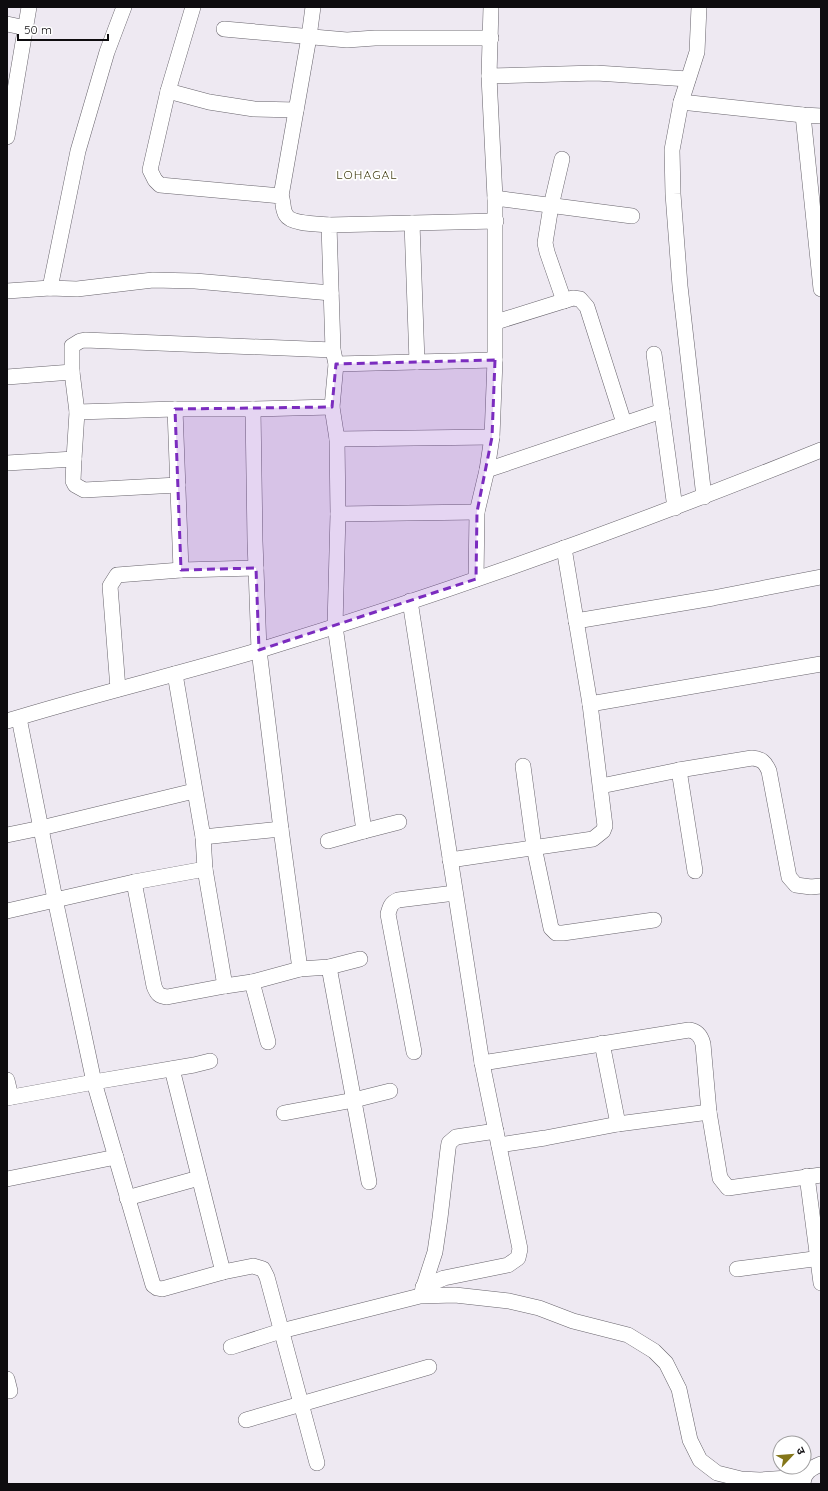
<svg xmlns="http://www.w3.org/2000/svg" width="828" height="1491" font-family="Quicksand,'Noto Sans Devanagari',sans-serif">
<rect width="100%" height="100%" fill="#eee9f2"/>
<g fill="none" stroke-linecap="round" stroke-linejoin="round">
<g stroke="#68646c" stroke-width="16">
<g id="minor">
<path d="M193 7 168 91 150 170 155 180 160 185 281 196C284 202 282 209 286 215 291 224 318 224 329 225"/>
<polyline points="699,7 697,52 681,102 672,150 673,194 680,286 704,497"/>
<polyline points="7,24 26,28"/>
<polyline points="224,29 347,40 375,38 491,38"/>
<polyline points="489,76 596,73 688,79"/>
<polyline points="168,91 209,102 254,109 296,110"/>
<polyline points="681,102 803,115 821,116"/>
<polyline points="803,115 821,289"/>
<polyline points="7,137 29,7"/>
<polyline points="562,159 551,206 545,243 547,252 564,301"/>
<polyline points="281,196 309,37 313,7"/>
<polyline points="495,198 632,216"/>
<polyline points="412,223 417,362"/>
<polyline points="50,288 78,151 107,52 124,7"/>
<polyline points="7,291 50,288 77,289 153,280 195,281 331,293"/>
<polyline points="496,322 573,298 580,299 587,307 624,423"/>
<polyline points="654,354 675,508"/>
<polyline points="336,364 495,360"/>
<polyline points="7,377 72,372"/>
<polyline points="175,409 181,570"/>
<polyline points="253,409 332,407"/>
<polyline points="77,412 175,409 253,409 255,541 259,650 281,829 300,969"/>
<polyline points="337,439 492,437"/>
<polyline points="7,463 74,459"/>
<polyline points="487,470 662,411"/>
<polyline points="178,485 84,490 75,485 73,481 74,459 77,412 72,372 72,346 80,341 85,340 333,350"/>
<polyline points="338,514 477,512"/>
<polyline points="476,579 477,512 487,470 492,437 495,360 495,198 489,76 491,7"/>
<polyline points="410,601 482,1063 520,1249 518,1258 508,1265 444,1278 423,1287"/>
<polyline points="576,621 713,598 821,577"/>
<polyline points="175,674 203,837 205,869 225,986"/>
<polyline points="118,689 110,586 117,575 181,570 256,568"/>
<polyline points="590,704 821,664"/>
<polyline points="19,718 55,899 94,1082 153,1285 157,1288 162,1289 223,1272"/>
<path d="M7 721C91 695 176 675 260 650 449 592 637 524 821 450"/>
<polyline points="523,766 534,847 551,928 556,933 563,933 654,920"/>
<polyline points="679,770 695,871"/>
<path d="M601 786 679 770 752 758C762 759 765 762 769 771L789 877 796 885 811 887 821 886"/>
<polyline points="364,831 335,626 338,514 337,439 332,407 336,364 333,350 329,225 496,221"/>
<polyline points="7,835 41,828 194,791"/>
<polyline points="203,837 281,829"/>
<polyline points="328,841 364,831 399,822"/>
<polyline points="450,860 593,839 603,831 605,826 590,704 564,548"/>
<path d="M134 882 154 986C157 994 159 996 167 997L225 986 252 982 300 969 329 967 360 959"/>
<polyline points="7,911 134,882 205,869"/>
<polyline points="329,967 369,1182"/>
<polyline points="252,982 268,1042"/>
<polyline points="602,1043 618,1124"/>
<path d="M414 1052 388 914C390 907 391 903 398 900L455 893"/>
<path d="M482 1063 689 1030C697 1031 701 1036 703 1044L709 1112 720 1178 728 1188 821 1175"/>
<polyline points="172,1069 223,1272 253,1266 263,1269 267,1277 317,1463"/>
<polyline points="7,1080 11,1097"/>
<polyline points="7,1098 94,1082 194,1065 210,1061"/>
<polyline points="284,1113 354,1100 390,1091"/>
<polyline points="499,1145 545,1138 618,1124 709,1112"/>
<polyline points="807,1176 821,1283"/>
<polyline points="7,1179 116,1157"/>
<polyline points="127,1198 199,1178"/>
<polyline points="737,1269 821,1258"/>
<polyline points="422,1292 435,1252 440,1218 448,1149 449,1143 456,1137 496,1131"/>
<polyline points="231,1347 281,1331 420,1296 455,1295 509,1301 539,1308 573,1321 628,1335 654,1351 666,1363 679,1389 690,1440 700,1460 717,1473 741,1479 760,1480 803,1477"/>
<polyline points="7,1379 10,1391"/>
<polyline points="246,1420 429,1367"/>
<path d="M803 1484C803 1473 811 1468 821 1464"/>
</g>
</g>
<use href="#minor" stroke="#fff" stroke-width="15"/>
</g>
<path fill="#7b2cbf" fill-opacity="0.2" stroke="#7b2cbf" stroke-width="3" stroke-dasharray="8 5" stroke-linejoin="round" d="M495 360 492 437 477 512 476 579 259 650 256 568 181 570 175 409 332 407 336 364Z"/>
<g text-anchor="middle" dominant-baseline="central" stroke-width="3.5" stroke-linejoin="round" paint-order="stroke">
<g font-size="12" letter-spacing="1" fill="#433d13" stroke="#fff">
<text x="367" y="174">LOHAGAL</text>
</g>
</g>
<rect width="828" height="1491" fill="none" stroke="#0e0c0f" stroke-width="16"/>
<g transform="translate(792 1455) rotate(64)"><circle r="19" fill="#ffffff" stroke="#9f9e9f"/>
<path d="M0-3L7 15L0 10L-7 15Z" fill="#847619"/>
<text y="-6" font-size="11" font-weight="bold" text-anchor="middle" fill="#0e0c0f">उ</text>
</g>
<path d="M18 34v6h90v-6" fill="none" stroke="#0e0c0f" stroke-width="2"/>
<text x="24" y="34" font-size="12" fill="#0e0c0f" stroke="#ffffff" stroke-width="3" paint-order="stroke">50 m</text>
</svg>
